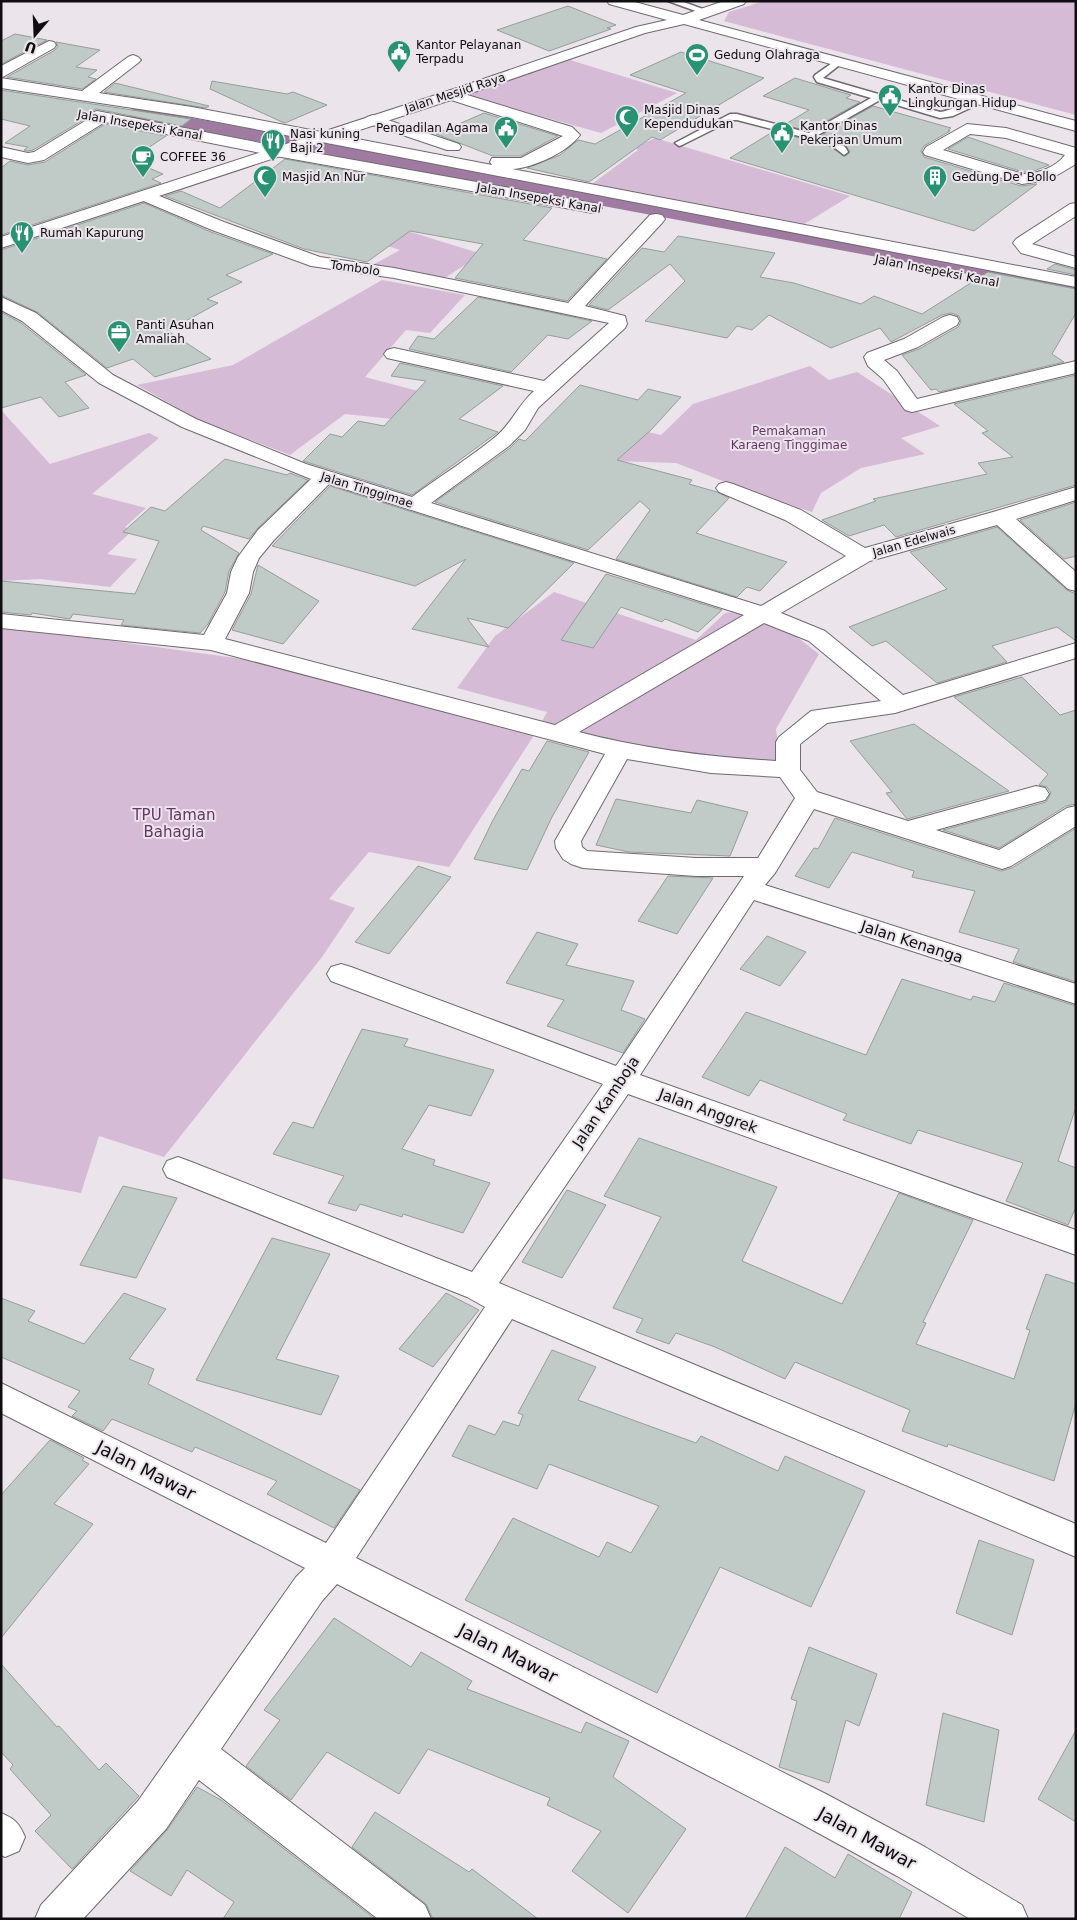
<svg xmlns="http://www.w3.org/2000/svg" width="1077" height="1920" font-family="'DejaVu Sans',sans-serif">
<rect width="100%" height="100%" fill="#ebe4eb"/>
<g fill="#d6bbd6">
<polygon points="764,1 1076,1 1076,115 724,21 729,12"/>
<polygon points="570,60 677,93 601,133 465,95"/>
<polygon points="655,138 850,196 801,226 592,184 638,150 635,147"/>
<polygon points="391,226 482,254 443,279 371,266 400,250 375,242"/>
<polygon points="382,280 465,295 430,333 406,330 365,377 418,391 393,419 345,414 290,455 203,422 137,385 233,365"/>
<polygon points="810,366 829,380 857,372 940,426 901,438 925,454 861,468 821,493 812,512 725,482 676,463 614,461 602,421 661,435 693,404"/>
<polygon points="1,410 50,464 149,433 159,438 92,494 146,508 125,527 132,531 107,554 137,559 110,587 40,579 1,581"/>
<polygon points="554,592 696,640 725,613 734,612 776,621 819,654 776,729 781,774 538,729 449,867 369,852 329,899 355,908 322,957 164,1157 99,1136 81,1193 1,1178 1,628 106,640 250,660 538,729 547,712 457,688 495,636"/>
</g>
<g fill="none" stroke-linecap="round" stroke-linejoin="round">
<polygon fill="#a07ba1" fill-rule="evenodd" points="138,108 1076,280 1076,294 131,118 128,114 131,110"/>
</g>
<g fill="#c0cac6" stroke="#949e9a">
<polygon points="568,6 616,25 607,28 611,29 549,51 497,30"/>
<polygon points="15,34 47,40 1,64 1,41"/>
<polygon points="56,42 100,50 76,67 97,70 88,77 96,79 82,89 7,77 55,50 58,46"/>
<polygon points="681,52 764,78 660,140 652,137 589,182 527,168 560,155 578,140 595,144 686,93 630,75"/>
<polygon points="795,78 851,95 846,98 860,102 809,131 784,125 809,110 763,96"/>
<polygon points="212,81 287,94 293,92 327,105 285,123 282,122 210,89"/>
<polygon points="115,83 209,106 206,108 104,92"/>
<polygon points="1,90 191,119 182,126 96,109 89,112 88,117 33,150 28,151 24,150 28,147 5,143 30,126 1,119"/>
<polygon points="873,106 951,128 948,130 950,131 924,146 921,151 924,157 1021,186 1037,184 974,231 730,158 774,131 829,146 845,156 850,152 844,143 823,134"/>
<polygon points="484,113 558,136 521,156 493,156 436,134"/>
<polygon points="105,124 166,136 130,160 163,174 152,179 161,183 1,235 1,168 10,161 28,165 45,162"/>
<polygon points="968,137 1049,165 1034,171 1023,172 948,149"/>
<polygon points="285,159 552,208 523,240 607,259 567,301 455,278 483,244 410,231 367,262 304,249 165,196 181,191 220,208"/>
<polygon points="144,203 211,232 273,254 226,275 242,282 207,299 218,303 168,331 211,359 155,377 133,359 107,368 37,312 1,295 1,250"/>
<polygon points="678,236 775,253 760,277 794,283 861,304 874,296 922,314 988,272 1076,289 1076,313 1052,354 1064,362 939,392 936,389 931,390 902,355 919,349 958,327 961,322 959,316 951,313 942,315 891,342 880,328 831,348 769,315 752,330 737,326 727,338 645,321 685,281 670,264 608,310 589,305 642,248 664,252"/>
<polygon points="1055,264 1076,270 1076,275 1047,269"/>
<polygon points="478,297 592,321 568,339 548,335 511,372 409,349 418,336 434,339"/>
<polygon points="1,312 21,323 86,375 65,382 89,408 59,417 41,397 1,408"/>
<polygon points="400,363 503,386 459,419 498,432 412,495 303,461 330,434 342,437 358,421 384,426 426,381 391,376"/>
<polygon points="1076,375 1076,485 896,537 884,525 849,536 822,520 876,501 873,499 987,474 978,463 1013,457 982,433 988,431 954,404"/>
<polygon points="580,385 638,400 648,389 681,397 651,430 617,460 692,480 689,484 717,492 729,498 696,533 787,562 760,591 747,587 737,597 616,559 650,510 640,501 588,550 435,502 510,448 519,439 525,441"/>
<polygon points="225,459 287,475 290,473 308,480 257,529 249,539 203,526 201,530 239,553 229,571 225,592 208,624 200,633 121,625 124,620 73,614 70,619 32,613 31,615 1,612 1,581 135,594 159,541 123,532 151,507 165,511"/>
<polygon points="330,486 574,563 508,628 467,618 489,647 412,629 466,559 415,586 272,546"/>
<polygon points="1076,502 1076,556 1064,559 1020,520"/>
<polygon points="997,527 1067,590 1076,594 1076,641 1057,627 992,646 1007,662 937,683 886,641 872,646 849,627 947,589 910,552"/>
<polygon points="258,565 319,601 283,644 232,630 251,594"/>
<polygon points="606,574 722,610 698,632 665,619 662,622 621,607 593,648 561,640"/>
<polygon points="1022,677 1060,715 1076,710 1076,804 1066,806 999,848 943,830 1046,802 1051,793 1047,787 1039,785 1048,774 954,697"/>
<polygon points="914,724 1009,791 907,819 886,793 892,792 850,741"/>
<polygon points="547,741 589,752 552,817 527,870 474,859 493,820 522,769 529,771"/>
<polygon points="616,799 691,813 697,800 748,812 730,856 629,852 596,845"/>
<polygon points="835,818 1001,871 1012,868 1076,828 1076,982 1013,962 1019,949 959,932 975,891 912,877 914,871 852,852 829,888 795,876 814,848 818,849"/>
<polygon points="418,866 451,877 389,954 355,942"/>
<polygon points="668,876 713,878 677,934 638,921"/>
<polygon points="537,932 578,944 566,965 634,981 621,1010 645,1019 623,1053 547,1026 564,1000 506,983"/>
<polygon points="767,936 806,952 780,986 740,969"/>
<polygon points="902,979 971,1000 973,996 995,1002 1004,983 1076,1006 1076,1107 1058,1161 1076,1168 1076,1207 1068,1225 1006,1201 1023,1163 918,1130 911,1144 843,1120 847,1114 760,1080 749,1096 702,1077 746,1012 866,1055"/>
<polygon points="362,1029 408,1039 404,1046 494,1070 471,1116 429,1105 402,1149 435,1160 433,1165 490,1183 463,1233 403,1214 402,1217 360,1204 356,1211 328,1203 344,1176 273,1154 293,1122 313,1128"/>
<polygon points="639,1138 777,1187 742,1261 842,1304 899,1193 973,1220 923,1322 926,1323 916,1344 1014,1379 1030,1330 1026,1329 1046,1274 1076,1284 1076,1403 1054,1481 948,1444 947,1447 902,1431 910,1410 795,1362 785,1379 715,1347 676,1333 669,1344 636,1332 643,1319 613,1308 661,1217 604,1196"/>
<polygon points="123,1186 177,1198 136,1278 80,1265"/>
<polygon points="567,1190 606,1205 562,1278 522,1262"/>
<polygon points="272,1238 330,1254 276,1359 339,1376 321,1415 196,1380"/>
<polygon points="124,1293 166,1309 129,1359 154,1369 148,1384 360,1490 334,1528 267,1494 277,1481 195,1447 192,1452 112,1419 103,1431 72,1416 77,1411 68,1407 80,1391 1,1357 1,1298 35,1311 28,1321 84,1344"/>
<polygon points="446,1293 479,1310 433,1367 399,1349"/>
<polygon points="552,1350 596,1367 578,1400 696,1443 701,1436 778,1471 785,1456 865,1491 811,1607 720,1567 657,1693 465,1600 513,1518 599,1557 607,1542 631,1553 659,1506 549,1464 537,1489 452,1456 469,1425 495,1435 503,1421 519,1426 523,1415 518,1413"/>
<polygon points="50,1440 84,1458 82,1460 89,1464 54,1504 93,1524 1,1638 1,1495"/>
<polygon points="979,1540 1034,1560 1012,1635 956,1613"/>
<polygon points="334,1618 411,1667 421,1652 472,1681 467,1689 581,1733 586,1722 629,1741 613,1777 686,1829 628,1913 572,1871 601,1831 547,1805 550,1798 428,1749 399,1794 327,1752 291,1800 246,1766 280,1720 264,1710"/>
<polygon points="809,1647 877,1674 859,1726 846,1720 829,1783 779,1767 797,1701 791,1699"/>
<polygon points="1,1664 57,1727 59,1726 99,1770 106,1763 139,1796 72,1869 35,1831 51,1815 10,1769 13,1765 1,1752"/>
<polygon points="943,1713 999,1730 984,1822 926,1805"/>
<polygon points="1076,1730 1076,1822 1038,1799"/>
<polygon points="197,1787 221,1800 375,1919 223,1919 234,1902 187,1870 171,1896 130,1871 167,1830"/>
<polygon points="375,1812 469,1872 472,1869 538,1919 433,1919 426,1904 352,1847"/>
<polygon points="785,1847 835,1878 848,1854 912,1892 899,1919 745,1919"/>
</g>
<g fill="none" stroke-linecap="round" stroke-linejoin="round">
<g stroke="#706970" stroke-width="3">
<g id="lane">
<polygon points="668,1 681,1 711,12 704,14"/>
<path d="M835 61 842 63 823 78 940 112C952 111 977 96 985 101L953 116 940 118 880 100 818 135C829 138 843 140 848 152L844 155 830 144 737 120H732L682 145 679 146 675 143 730 114H737L809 133 871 98 817 82 814 77 815 75Z"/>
</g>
</g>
<g stroke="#706970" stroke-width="2">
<g id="street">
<polygon points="49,41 54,42 56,45 54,48 1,78 1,66"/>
<path d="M133 55 138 57 141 60 138 63 99 93 192 107 492 165 490 162 492 158H521L563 136 445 98 443 95 445 92 451 90 572 127 580 135C568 152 533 168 512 169L1076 277V287L192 117 1 88V78L82 91 128 57Z"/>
<polygon points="97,111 276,146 593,203 599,204 602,208 599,212 593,213 276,156 105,122 44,160 28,163 1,157 1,147 28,153 34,152 90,118 89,116 91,113"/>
<polygon points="373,115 459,144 461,147 459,150 447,150 367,123 365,120 367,117"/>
<path d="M967 124 1006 128 1076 148V164L1049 180 1022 184 925 155 923 152 926 147ZM970 134 1006 138 1065 155C1056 167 1038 174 1023 174L943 150Z"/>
<path d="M147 191 224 222 320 257 394 268 568 303 650 215 656 214 662 215 665 219 662 223 585 306 625 316 627 324 625 328 538 408 525 430 509 446 431 503 761 606 846 556 785 520 719 492 716 488 719 484 726 482 733 484 801 510 865 548 993 512 1076 487V500L1016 519 1076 572V591L1068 589 997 525 870 561 781 613 825 631 903 695 1076 643V658L895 713 827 723 800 744V770L817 792 908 821 1036 786 1045 788 1049 794 1045 800 936 830 999 850 1067 808 1076 806V826L1011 866 1002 869 814 809 775 873 765 885 1076 984V1004L754 900 640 1075 1076 1230V1255L628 1094 499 1283 1076 1524V1557L512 1319 356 1558 826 1794 925 1847 1022 1905 1028 1919H970L897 1876 798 1822 337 1584 322 1601 221 1749 425 1905 431 1919H378L199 1780 166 1829 83 1919H35L41 1905 138 1801 296 1577 305 1568 1 1413V1383L326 1543 485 1307 467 1297 167 1177 163 1169 167 1161 178 1157 189 1161 472 1272 603 1084 331 981 327 974 331 967 341 964 351 967 616 1066 744 876H696L583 868 571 864 563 859 556 848 555 841 605 754 211 650 1 628V614L204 635 227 593 231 572 238 557 258 530 311 479 182 427 99 383 22 321 1 310V297L36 313 113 375 196 419 306 464 412 497C439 477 468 459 494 438 511 425 518 405 534 391L387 358 384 354 387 350 394 348 544 381 609 323 394 278 311 266 212 230 141 200 139 196 141 192ZM329 484 744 615 555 725 225 639 249 593 253 572 259 558 274 540ZM764 623 809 641 881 701 811 711 779 737 776 742V761C709 757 644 749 579 732ZM627 759 711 773 780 777 795 798 758 858H696L587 851 582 847 581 841Z"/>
<polygon points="1076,203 1076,216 1032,244 1076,257 1076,268 1021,253 1013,243 1016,239 1070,204"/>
<polygon points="950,315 957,317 959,321 957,325 918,347 884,360 897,371 917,399 1076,361 1076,373 912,412 905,410 883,379 868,366 864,357 867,353 904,339 943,317"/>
<path d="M1 1813C15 1819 19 1823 25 1837L19 1851 5 1857 1 1855Z"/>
</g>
</g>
<g stroke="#706970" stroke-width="2">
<polygon id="secondary" points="607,1 631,1 683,15 724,1 746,1 744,4 699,20 1076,121 1076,131 684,24 645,33 457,98 1,248 1,237 445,92 636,27 667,20 609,4"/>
</g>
<use href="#lane" fill="#fff" fill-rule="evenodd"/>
<use href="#street" fill="#fff" fill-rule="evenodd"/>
<use href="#secondary" fill="#fff" fill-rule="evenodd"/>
</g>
<defs>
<g id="civic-pin" transform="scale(1.25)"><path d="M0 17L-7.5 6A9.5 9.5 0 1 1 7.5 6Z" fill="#289372" stroke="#ebe4eb"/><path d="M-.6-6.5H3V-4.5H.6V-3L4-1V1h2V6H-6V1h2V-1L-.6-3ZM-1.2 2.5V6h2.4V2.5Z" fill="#fff"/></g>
<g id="stadium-pin" transform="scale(1.25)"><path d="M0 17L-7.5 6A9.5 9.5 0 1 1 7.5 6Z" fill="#289372" stroke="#ebe4eb"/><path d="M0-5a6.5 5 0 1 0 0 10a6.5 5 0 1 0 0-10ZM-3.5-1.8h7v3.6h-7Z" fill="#fff"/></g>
<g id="mosque-pin" transform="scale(1.25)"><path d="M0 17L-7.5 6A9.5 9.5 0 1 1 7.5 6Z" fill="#289372" stroke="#ebe4eb"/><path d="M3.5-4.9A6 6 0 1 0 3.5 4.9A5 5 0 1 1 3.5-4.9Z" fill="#fff"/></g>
<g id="restaurant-pin" transform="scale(1.25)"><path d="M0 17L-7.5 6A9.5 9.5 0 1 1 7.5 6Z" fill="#289372" stroke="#ebe4eb"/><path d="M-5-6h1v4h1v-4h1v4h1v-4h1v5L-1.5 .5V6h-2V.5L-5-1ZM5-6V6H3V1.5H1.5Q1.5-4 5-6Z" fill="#fff"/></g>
<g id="cafe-pin" transform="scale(1.25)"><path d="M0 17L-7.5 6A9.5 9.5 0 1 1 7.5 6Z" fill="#289372" stroke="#ebe4eb"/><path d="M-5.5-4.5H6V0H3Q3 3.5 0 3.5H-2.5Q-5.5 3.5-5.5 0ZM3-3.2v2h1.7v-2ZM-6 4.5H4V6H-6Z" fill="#fff"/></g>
<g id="building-pin" transform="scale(1.25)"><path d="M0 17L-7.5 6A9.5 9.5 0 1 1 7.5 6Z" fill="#289372" stroke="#ebe4eb"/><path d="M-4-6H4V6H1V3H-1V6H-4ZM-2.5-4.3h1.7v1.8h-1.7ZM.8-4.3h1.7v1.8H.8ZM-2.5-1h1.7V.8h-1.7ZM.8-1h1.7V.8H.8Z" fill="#fff"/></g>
<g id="office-pin" transform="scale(1.25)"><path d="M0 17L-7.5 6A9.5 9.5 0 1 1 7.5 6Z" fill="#289372" stroke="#ebe4eb"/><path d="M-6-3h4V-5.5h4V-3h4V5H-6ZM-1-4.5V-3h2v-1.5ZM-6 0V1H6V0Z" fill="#fff"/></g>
</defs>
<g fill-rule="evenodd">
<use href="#civic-pin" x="399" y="52"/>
<use href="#stadium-pin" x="697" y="55"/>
<use href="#civic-pin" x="890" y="96"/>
<use href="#mosque-pin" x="627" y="117"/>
<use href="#civic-pin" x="506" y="128"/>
<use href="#civic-pin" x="782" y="133"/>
<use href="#restaurant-pin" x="273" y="141"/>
<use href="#cafe-pin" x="143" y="157"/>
<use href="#mosque-pin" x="265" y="177"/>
<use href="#building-pin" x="935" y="177"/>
<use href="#restaurant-pin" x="22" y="233"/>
<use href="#office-pin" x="119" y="332"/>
</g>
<g text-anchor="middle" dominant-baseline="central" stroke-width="4" stroke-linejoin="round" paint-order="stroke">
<g font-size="12" fill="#0f0d0f" stroke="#ebe4eb" text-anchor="start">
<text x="416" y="45">Kantor Pelayanan<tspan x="416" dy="14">Terpadu</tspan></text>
<text x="714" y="55">Gedung Olahraga</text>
<text x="908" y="89">Kantor Dinas<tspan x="908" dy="14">Lingkungan Hidup</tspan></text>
<text x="644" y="110">Masjid Dinas<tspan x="644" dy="14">Kependudukan</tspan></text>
<text x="800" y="126">Kantor Dinas<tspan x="800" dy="14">Pekerjaan Umum</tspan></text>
<text x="488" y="128" text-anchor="end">Pengadilan Agama</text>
<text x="290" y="134">Nasi kuning<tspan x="290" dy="14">Baji 2</tspan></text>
<text x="160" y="157">COFFEE 36</text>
<text x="282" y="177">Masjid An Nur</text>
<text x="952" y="177">Gedung De' Bollo</text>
<text x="40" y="233">Rumah Kapurung</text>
<text x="136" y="325">Panti Asuhan<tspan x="136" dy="14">Amaliah</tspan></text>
</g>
<g font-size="12" fill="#0f0d0f" stroke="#ebe4eb">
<text transform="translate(455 93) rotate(-18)">Jalan Mesjid Raya</text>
<text transform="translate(140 125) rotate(10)">Jalan Insepeksi Kanal</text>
<text transform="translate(539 198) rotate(10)">Jalan Insepeksi Kanal</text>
<text transform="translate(355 268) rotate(8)">Tombolo</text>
<text transform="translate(937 271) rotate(11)">Jalan Insepeksi Kanal</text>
<text transform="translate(367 490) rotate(17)">Jalan Tinggimae</text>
<text transform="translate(914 541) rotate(-16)">Jalan Edelwais</text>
</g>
<g font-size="12" fill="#663568" stroke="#ebe4eb">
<text x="789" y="431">Pemakaman<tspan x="789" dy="14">Karaeng Tinggimae</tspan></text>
</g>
<g font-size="15" fill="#663568" stroke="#ebe4eb">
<text x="174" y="815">TPU Taman<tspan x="174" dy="17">Bahagia</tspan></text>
</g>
<g font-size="15" fill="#0f0d0f" stroke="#ebe4eb">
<text transform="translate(912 942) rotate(18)">Jalan Kenanga</text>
<text transform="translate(606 1102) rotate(-56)">Jalan Kamboja</text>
<text transform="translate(708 1111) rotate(20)">Jalan Anggrek</text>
</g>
<g font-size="18" fill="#0f0d0f" stroke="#ebe4eb">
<text transform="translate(146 1470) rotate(27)">Jalan Mawar</text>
<text transform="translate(508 1653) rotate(27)">Jalan Mawar</text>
<text transform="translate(867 1838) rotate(29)">Jalan Mawar</text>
</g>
</g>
<rect width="1077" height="1920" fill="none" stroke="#0f0d0f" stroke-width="5"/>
<g transform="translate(35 35) rotate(199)" stroke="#ebe4eb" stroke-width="4" paint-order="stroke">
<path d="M0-4L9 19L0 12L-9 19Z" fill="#0f0d0f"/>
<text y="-8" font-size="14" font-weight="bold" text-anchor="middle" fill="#0f0d0f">U</text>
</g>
</svg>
